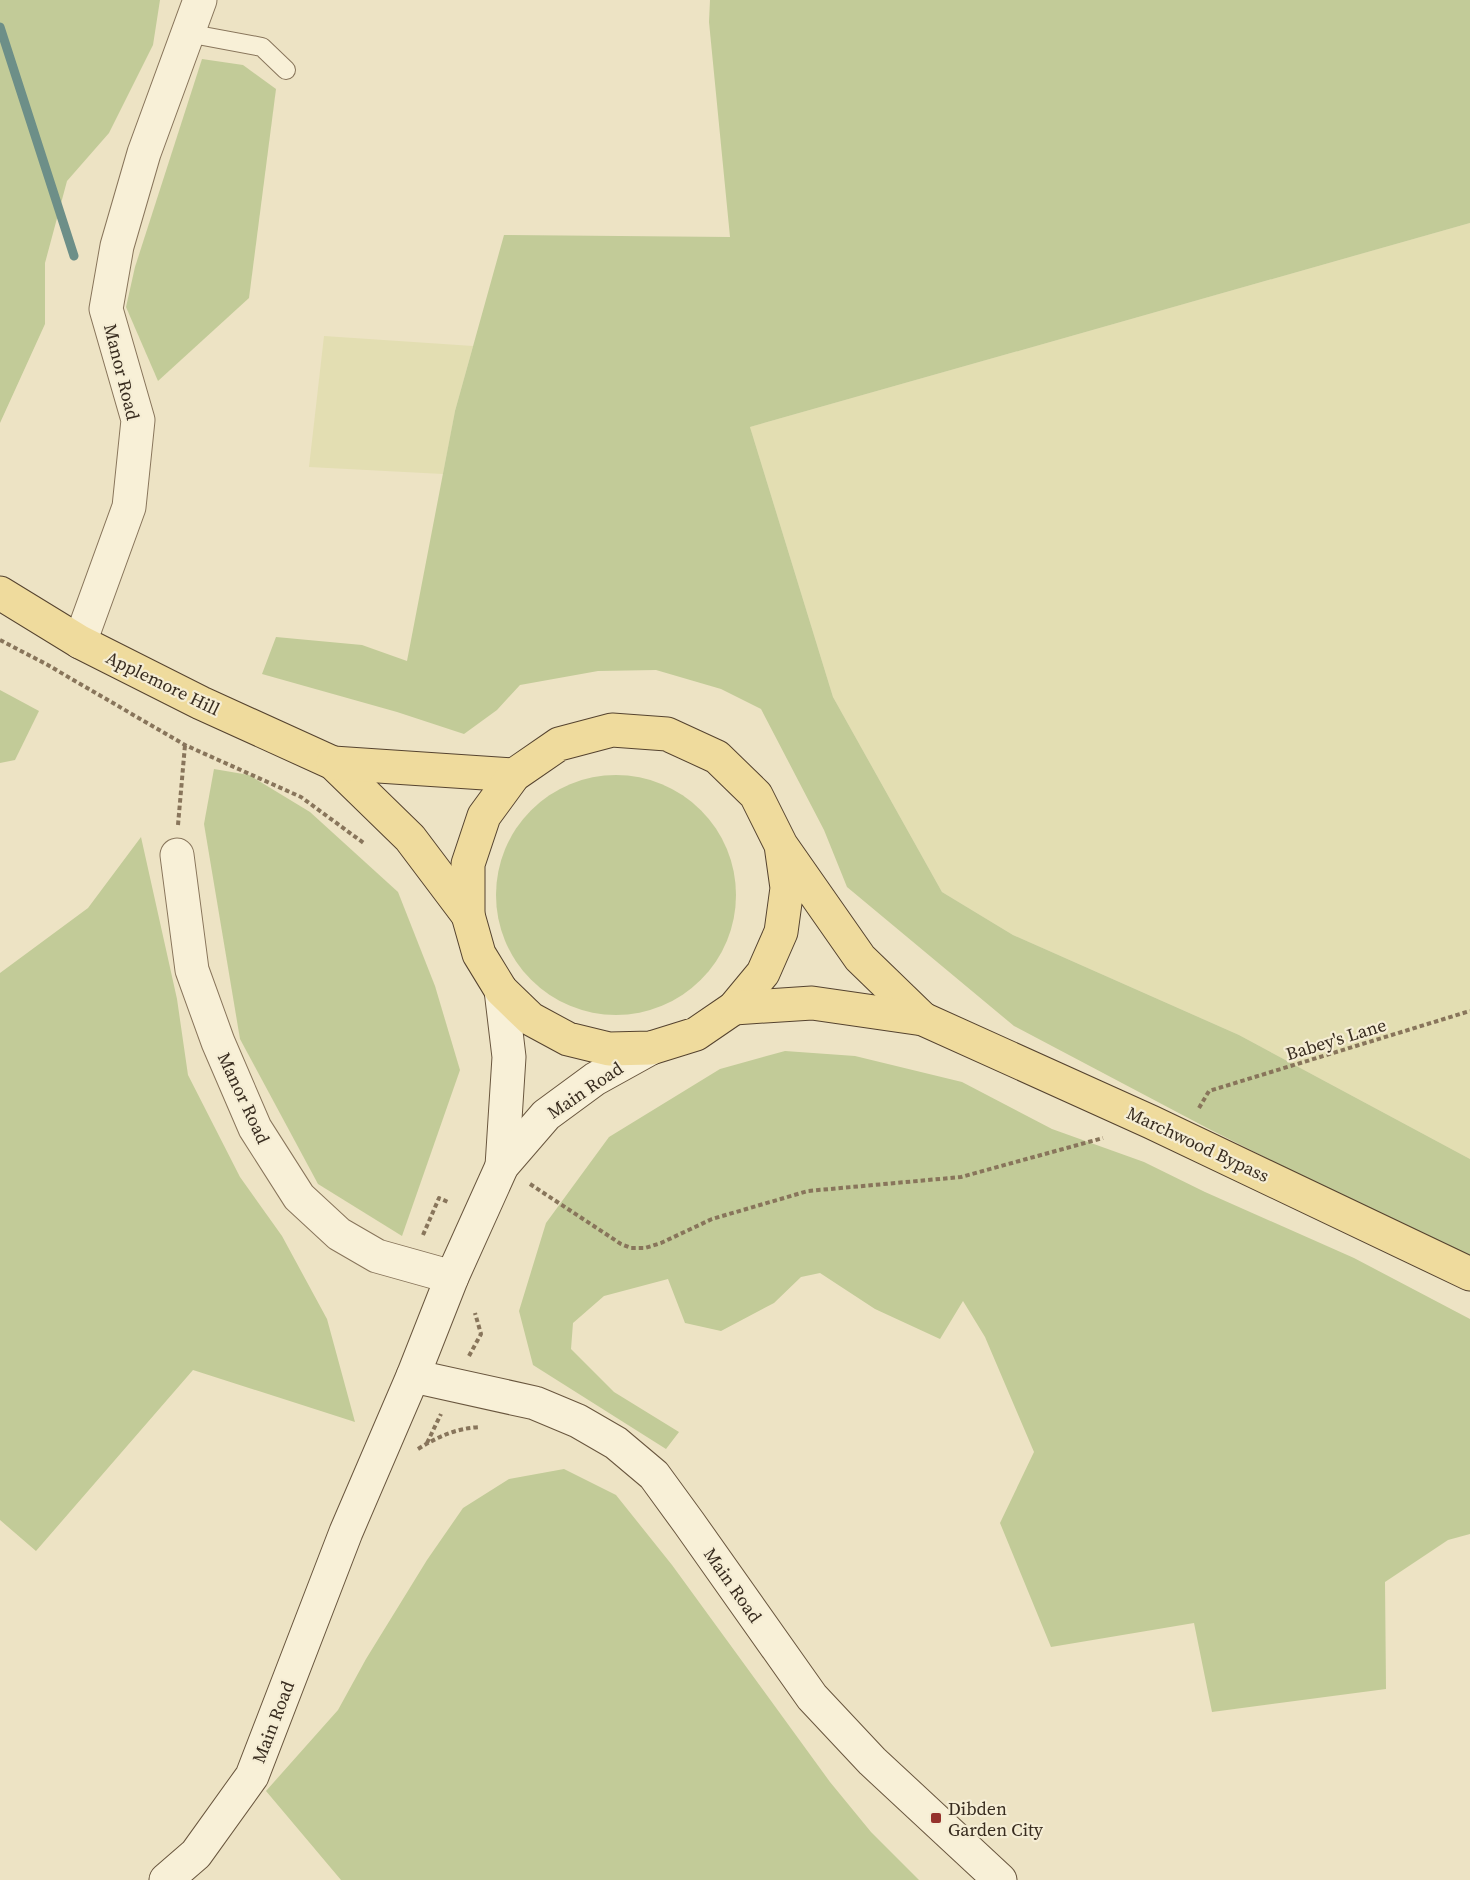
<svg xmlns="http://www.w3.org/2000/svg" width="1470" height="1880" font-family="'Source Serif 4',serif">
<rect width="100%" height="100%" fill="#ede3c4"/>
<g fill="#e3deb2">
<polygon points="1470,223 1470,1159 1239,1035 1013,935 942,892 833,697 750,427"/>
<polygon points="324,336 473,346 455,411 443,474 309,467"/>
</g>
<g fill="#c2cb98">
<polygon points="0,0 160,0 153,45 109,133 67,181 45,263 45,324 0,423"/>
<polygon points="710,0 1470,0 1470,223 750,427 833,697 942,892 1013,935 1239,1035 1470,1159 1470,1261 1209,1129 1014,1026 847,887 824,830 761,709 721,689 656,670 598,671 520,685 497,710 464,734 397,712 262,674 276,637 362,645 407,661 455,411 504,235 730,237 709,22"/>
<polygon points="202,59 243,65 276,89 249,298 158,381 126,307 135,267"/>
<polygon points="0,690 39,711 15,760 0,763"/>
<polygon points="214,769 249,775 310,812 398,892 435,986 460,1070 402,1236 318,1184 240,1039 204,824"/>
<circle cx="616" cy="895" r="120"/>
<polygon points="141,837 177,999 188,1075 240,1177 282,1236 327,1319 355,1422 193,1370 36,1551 0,1520 0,973 88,908"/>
<polygon points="785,1051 855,1056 962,1082 1052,1129 1144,1162 1205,1192 1354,1258 1470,1319 1470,1534 1448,1540 1385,1582 1386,1689 1212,1712 1194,1623 1051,1647 1000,1523 1034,1452 985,1337 963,1301 940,1339 875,1309 820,1273 801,1277 774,1303 721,1331 685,1323 668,1279 604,1296 573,1323 571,1349 614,1392 679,1432 666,1449 533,1365 519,1311 546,1223 609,1137 720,1069"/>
<polygon points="564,1469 616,1495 672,1565 830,1782 871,1832 919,1880 341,1880 266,1791 338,1710 366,1659 427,1560 463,1508 509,1479"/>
</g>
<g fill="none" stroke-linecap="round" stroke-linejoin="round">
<polyline stroke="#6d8f88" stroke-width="9" points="0,27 74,256"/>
<g stroke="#88755b" stroke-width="20">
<polyline id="lane" points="187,33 262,47 286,70"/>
</g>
<g stroke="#88755b" stroke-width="35">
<g id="street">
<polyline points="80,642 129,507 138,420 106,309 117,246 144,153 200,0"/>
<polyline points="177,855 192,970 218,1042 255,1128 299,1197 339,1234 377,1256 452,1277"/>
</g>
</g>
<g stroke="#69563e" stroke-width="35">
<g id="secondary">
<polyline points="501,990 509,1057 502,1166"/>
<polyline points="413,1376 535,1403 578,1421 616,1443 654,1475 689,1523 812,1697 872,1761 1000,1880"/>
<polyline points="166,1880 196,1854 252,1776 346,1532 413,1376 452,1277 502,1166 546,1115 595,1079 651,1048"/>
</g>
</g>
<g stroke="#55432f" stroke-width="35">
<g id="primary">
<polyline points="0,593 80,642 201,703 333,763 410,838 468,915"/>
<polyline points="333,763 514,775"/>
<polyline points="781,845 787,888 781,932 763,973 734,1008 696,1034 651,1048 609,1049 568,1039 531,1019 501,990 479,954 468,915 468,864 484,816 514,775 559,744 612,730 667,734 717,757 756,795 781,845 860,958 923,1019"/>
<polyline points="734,1008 812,1003 923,1019 1151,1122 1470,1274"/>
</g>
</g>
<g stroke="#88755b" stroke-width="4" stroke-dasharray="4.5 3" stroke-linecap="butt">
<polyline points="0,640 46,664 185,745 301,797 365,844"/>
<polyline points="178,825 185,745"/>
<polyline points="1199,1108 1209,1091 1470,1011"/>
<polyline points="530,1184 621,1244 631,1248 645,1248 661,1243 712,1219 808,1191 961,1177 1103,1138"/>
<polyline points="423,1235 439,1198 450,1203"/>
<polyline points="469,1356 481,1334 475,1313"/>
<polyline points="427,1443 441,1414"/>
<path d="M418 1449C439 1436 457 1428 481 1427"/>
</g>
<use href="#lane" stroke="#f8f0d7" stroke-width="18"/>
<use href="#street" stroke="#f8f0d7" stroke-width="33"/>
<use href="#secondary" stroke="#f8f0d7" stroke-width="33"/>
<use href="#primary" stroke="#efdb9d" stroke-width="33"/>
</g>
<rect fill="#95322c" stroke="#f5edd4" stroke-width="2" x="930" y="1812" width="12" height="12" rx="3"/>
<g text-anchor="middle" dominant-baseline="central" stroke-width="4.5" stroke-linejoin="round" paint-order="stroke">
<g font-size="18" fill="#382c1f" stroke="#f5edd4">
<text transform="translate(122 372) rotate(76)">Manor Road</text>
<text transform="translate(163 683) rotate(26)">Applemore Hill</text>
<text transform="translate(1336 1039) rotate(-17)">Babey's Lane</text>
<text transform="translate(585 1090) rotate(-34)">Main Road</text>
<text transform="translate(244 1098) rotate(65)">Manor Road</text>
<text transform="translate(1198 1144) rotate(25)">Marchwood Bypass</text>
<text transform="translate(733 1585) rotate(55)">Main Road</text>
<text transform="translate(273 1722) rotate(-69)">Main Road</text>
</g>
<g font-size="18" fill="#382c1f" stroke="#f5edd4" text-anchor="start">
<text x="948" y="1808">Dibden<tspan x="948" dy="21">Garden City</tspan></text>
</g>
</g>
</svg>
